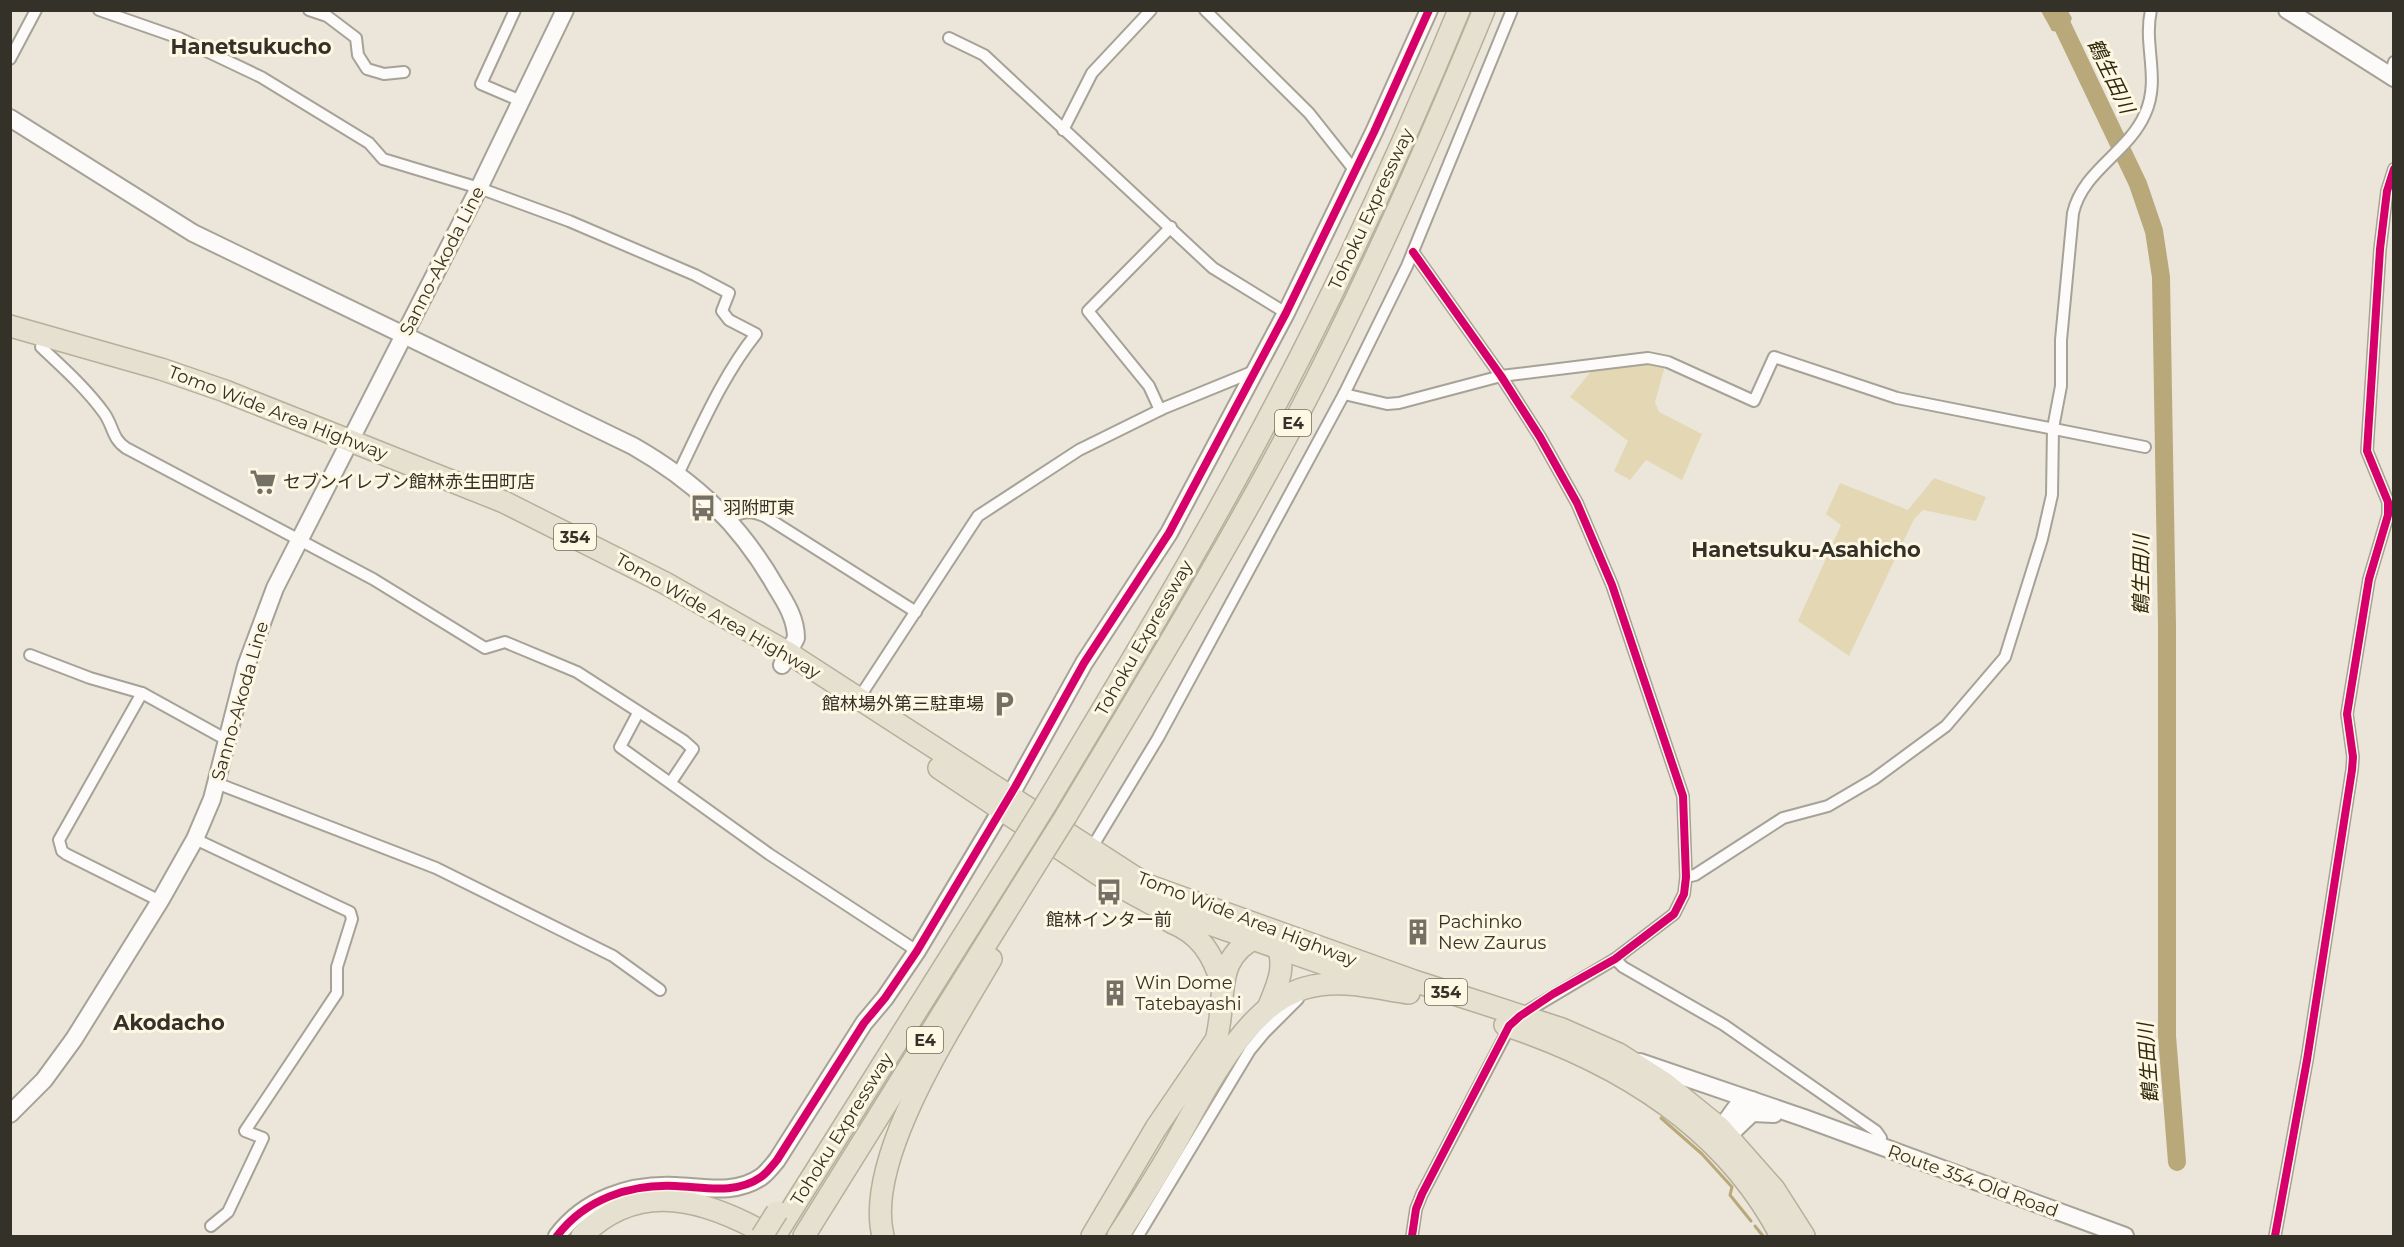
<svg xmlns="http://www.w3.org/2000/svg" width="2404" height="1247" font-family="Montserrat,'Noto Sans JP',sans-serif">
<rect width="100%" height="100%" fill="#ebe6d9"/>
<g fill="#e4d8b4">
<polygon points="1648,362 1665,366 1655,402 1659,412 1702,434 1682,480 1646,460 1630,480 1614,471 1628,441 1570,397 1593,369"/>
<polygon points="1934,478 1986,497 1976,521 1923,510 1914,519 1849,656 1798,621 1841,525 1826,514 1840,483 1908,510"/>
</g>
<polygon fill="#b9a87a" points="2041,11 2068,11 2072,18 2066,33 2052,31"/>
<g fill="none" stroke-linecap="round" stroke-linejoin="round">
<g stroke="#b9a87a" stroke-width="3">
<polyline points="1661,1118 1702,1154 1732,1187 1730,1195 1751,1221"/>
<polyline points="1755,1226 1763,1236"/>
</g>
<polyline stroke="#b9a87a" stroke-width="18" points="2055,10 2138,184 2154,231 2161,277 2167,626 2167,1036 2177,1162"/>
<g stroke="#a6a298" stroke-width="14">
<g id="street">
<path d="M99 10 179 38 261 77 369 143 383 159 479 188 569 221 695 275 729 293 722 311 729 320 756 334C723 375 701 427 678 474"/>
<polyline points="309,10 327,16 356,38 358,55 367,69 384,74 404,72"/>
<polyline points="515,10 481,84 521,101"/>
<polyline points="1205,10 1309,113 1355,171"/>
<polyline points="949,38 984,55 1213,268 1286,313"/>
<polyline points="10,59 36,10"/>
<polyline points="2390,75 2394,62"/>
<polyline points="1063,130 1092,73 1151,10"/>
<polyline points="1413,252 1501,376 1540,437 1577,503 1612,585 1683,796 1686,877 1684,894 1674,914 1615,959 1521,1015"/>
<path d="M41 347C63 368 86 388 104 413 113 425 112 439 126 448L373 579 485 648 505 642 577 672 684 741 693 749 671 782"/>
<polyline points="1344,394 1387,404 1399,403 1501,376 1648,358 1668,362 1754,401 1774,357 1897,398 2145,447"/>
<polyline points="1160,410 1149,386 1088,311 1171,227"/>
<path d="M729 518C744 511 751 510 766 517L916 612"/>
<polyline points="30,655 90,678 142,693 227,740"/>
<polyline points="142,693 59,840 62,851 66,854 160,901"/>
<polyline points="859,698 978,516 1079,450 1164,408 1257,370"/>
<polyline points="638,713 620,747 769,854 917,951"/>
<polyline points="216,783 436,868 613,956 660,990"/>
<polyline points="195,839 350,912 352,919 337,967 337,993 245,1131 263,1138 228,1212 211,1226"/>
<polyline points="1091,849 1158,738 1344,394 1407,266 1512,10"/>
<path d="M1686 877 1695 875 1783 818 1828 806 1874 779 1946 726 2005 657 2042 539 2052 495 2053 428 2061 386V340L2073 213C2083 170 2128 153 2145 114 2161 79 2143 46 2151 10"/>
<polyline points="1615,959 1623,967 1724,1025 1876,1131 1881,1138 1879,1147"/>
<polyline points="1138,1236 1250,1050 1264,1033 1298,999"/>
<polyline points="1412,1236 1416,1209 1422,1194 1510,1026"/>
<polyline points="2275,1236 2307,1060 2352,770 2353,757 2347,714 2369,579 2388,515 2388,502 2367,451 2380,249 2387,191 2394,169"/>
</g>
</g>
<g stroke="#a6a298" stroke-width="20">
<g id="secondary">
<polyline points="2287,10 2394,78"/>
<path d="M10 118 193 233 633 446C696 482 740 524 776 587 786 603 796 619 796 638L782 665"/>
<polyline points="1640,1062 1804,1118 2125,1236"/>
<polyline points="10,1114 44,1080 74,1039 160,901 195,839 212,799 246,666 275,588 479,188 565,10"/>
<polyline points="1714,1138 1740,1102 1752,1100"/>
<polyline points="1717,1140 1728,1136 1752,1113 1774,1114"/>
<path d="M557 1236C585 1199 630 1184 675 1186 704 1187 735 1195 761 1177 767 1173 772 1166 777 1160L864 1023 885 998 917 951 1015 787 1084 663 1169 533 1286 313 1374 132 1429 10"/>
</g>
</g>
<g stroke="#b7af9a" stroke-width="24">
<g id="highway">
<polyline points="10,326 161,369 225,391 504,502 665,583 790,654 1147,885 1414,981 1562,1029 1619,1054 1663,1082 1720,1128 1774,1189 1804,1236"/>
<polyline points="939,768 1104,878 1152,904 1382,984"/>
<path d="M1046 804C1115 689 1184 575 1247 458 1326 313 1396 163 1459 10"/>
<path d="M1066 816C1145 684 1225 553 1297 417 1366 285 1427 148 1484 10"/>
<path d="M1171 922C1201 934 1213 955 1222 984"/>
<path d="M1268 1008C1278 984 1287 966 1276 941"/>
<path d="M1505 1025C1619 1063 1724 1126 1781 1236"/>
<path d="M582 1236C639 1178 707 1200 770 1236"/>
<polyline points="775,1236 1025,838"/>
<polyline points="804,1236 1044,851"/>
<path d="M883 1236C864 1159 952 1027 991 959"/>
<path d="M1092 1236 1156 1128 1216 1040C1228 998 1211 958 1259 936"/>
<path d="M1118 1236C1136 1208 1154 1180 1171 1151 1201 1099 1243 1005 1305 988 1339 978 1374 988 1409 993"/>
</g>
</g>
<use href="#street" stroke="#fcfbf9" stroke-width="10"/>
<use href="#secondary" stroke="#fcfbf9" stroke-width="16"/>
<use href="#highway" stroke="#e6e0d0" stroke-width="21"/>
<g stroke="#b7af9a" stroke-width="24" stroke-linecap="butt">
<g id="highway-bridge">
<polyline points="1025,838 1046,804"/>
<polyline points="1044,851 1066,816"/>
<polyline points="762,1236 777,1212"/>
</g>
</g>
<use href="#highway-bridge" stroke="#e6e0d0" stroke-width="21"/>
<g stroke="#fef7e4" stroke-width="11">
<g id="cycleway">
<path d="M557 1236C585 1199 630 1184 675 1186 704 1187 735 1195 761 1177 767 1173 772 1166 777 1160L864 1023 885 998 917 951 1015 787 1084 663 1169 533 1286 313 1374 132 1429 10"/>
<polyline points="1412,1236 1416,1209 1422,1194 1509,1026 1520,1016 1553,994 1615,959 1674,914 1684,894 1686,877 1683,796 1612,585 1577,503 1540,437 1501,376 1413,252"/>
<polyline points="2275,1236 2307,1060 2352,770 2353,757 2347,714 2369,579 2388,515 2388,502 2367,451 2380,249 2387,191 2394,169"/>
</g>
</g>
<use href="#cycleway" stroke="#d6006c" stroke-width="8"/>
</g>
<defs>
<g id="supermarket-bare" transform="scale(2.07)"><path d="M-6-5.5h2.5l.6 2H6L4.5 2H-2.5L-4.4-4H-6ZM-1.5 3.2a1.3 1.3 0 1 0 .1 0ZM3 3.2a1.3 1.3 0 1 0 .1 0Z" fill="#747066" stroke="#fef7e4" stroke-width="2.5" paint-order="stroke"/></g>
<g id="bus-bare" transform="scale(2.07)"><path d="M-5-6H5V4H4V6H2V4H-2V6H-4V4H-5ZM-3.5-4V0h7V-4ZM-3.5 1.2v1.5H-2V1.2ZM2 1.2v1.5H3.5V1.2Z" fill="#747066" stroke="#fef7e4" stroke-width="2.5" paint-order="stroke"/></g>
<g id="parking-bare" transform="scale(2.07)"><path d="M-3.5-5.5H1a3.5 3.5 0 0 1 0 7H-1V5.5H-3.5ZM-1-3.4V-.6H.8a1.4 1.4 0 0 0 0-2.8Z" fill="#747066" stroke="#fef7e4" stroke-width="2.5" paint-order="stroke"/></g>
<g id="building-bare" transform="scale(2.07)"><path d="M-4-6H4V6H1V3H-1V6H-4ZM-2.5-4.3h1.7v1.8h-1.7ZM.8-4.3h1.7v1.8H.8ZM-2.5-1h1.7V.8h-1.7ZM.8-1h1.7V.8H.8Z" fill="#747066" stroke="#fef7e4" stroke-width="2.5" paint-order="stroke"/></g>
</defs>
<g fill-rule="evenodd">
<use href="#supermarket-bare" x="263" y="482"/>
<use href="#bus-bare" x="703" y="508"/>
<use href="#parking-bare" x="1004" y="704"/>
<use href="#bus-bare" x="1109" y="892"/>
<use href="#building-bare" x="1418" y="932"/>
<use href="#building-bare" x="1115" y="993"/>
</g>
<g text-anchor="middle" dominant-baseline="central" stroke-width="6" stroke-linejoin="round" paint-order="stroke">
<g fill="#fef7e4" stroke="#716c60" stroke-width="1.5">
<rect x="1275" y="410" width="36" height="26" rx="4.5"/>
<rect x="554" y="524" width="42" height="26" rx="4.5"/>
<rect x="1425" y="979" width="42" height="26" rx="4.5"/>
<rect x="907" y="1027" width="36" height="26" rx="4.5"/>
</g>
<g font-size="16" font-weight="bold" fill="#343128">
<text x="1293" y="423">E4</text>
<text x="575" y="537">354</text>
<text x="1446" y="992">354</text>
<text x="925" y="1040">E4</text>
</g>
<g font-size="18" fill="#343128" stroke="#fef7e4">
<text transform="translate(1371 209) rotate(-65)">Tohoku Expressway</text>
<text transform="translate(442 261) rotate(-63)">Sanno-Akoda Line</text>
<text transform="translate(278 413) rotate(21)">Tomo Wide Area Highway</text>
<text transform="translate(718 616) rotate(30)">Tomo Wide Area Highway</text>
<text transform="translate(1144 638) rotate(-60)">Tohoku Expressway</text>
<text transform="translate(240 701) rotate(-74)">Sanno-Akoda Line</text>
<text transform="translate(1247 919) rotate(21)">Tomo Wide Area Highway</text>
<text transform="translate(842 1129) rotate(-58)">Tohoku Expressway</text>
<text transform="translate(1973 1181) rotate(20)">Route 354 Old Road</text>
</g>
<g font-size="18" fill="#343128" stroke="#fef7e4" text-anchor="start">
<text x="283" y="482">セブンイレブン館林赤生田町店</text>
<text x="723" y="508">羽附町東</text>
<text x="984" y="704" text-anchor="end">館林場外第三駐車場</text>
<text x="1109" y="920" text-anchor="middle">館林インター前</text>
<text x="1438" y="922">Pachinko<tspan x="1438" dy="21">New Zaurus</tspan></text>
<text x="1135" y="983">Win Dome<tspan x="1135" dy="21">Tatebayashi</tspan></text>
</g>
<g font-size="20" font-style="italic" fill="#32290c" stroke="#fef7e4">
<text transform="translate(2111 76) rotate(64)">鶴生田川</text>
<text transform="translate(2141 575) rotate(-90)">鶴生田川</text>
<text transform="translate(2148 1063) rotate(-94)">鶴生田川</text>
</g>
<g font-size="21" font-weight="bold" fill="#343128" stroke="#fef7e4">
<text x="251" y="46">Hanetsukucho</text>
<text x="1806" y="549">Hanetsuku-Asahicho</text>
<text x="169" y="1022">Akodacho</text>
</g>
</g>
<rect width="2404" height="1247" fill="none" stroke="#343128" stroke-width="24"/>
</svg>
